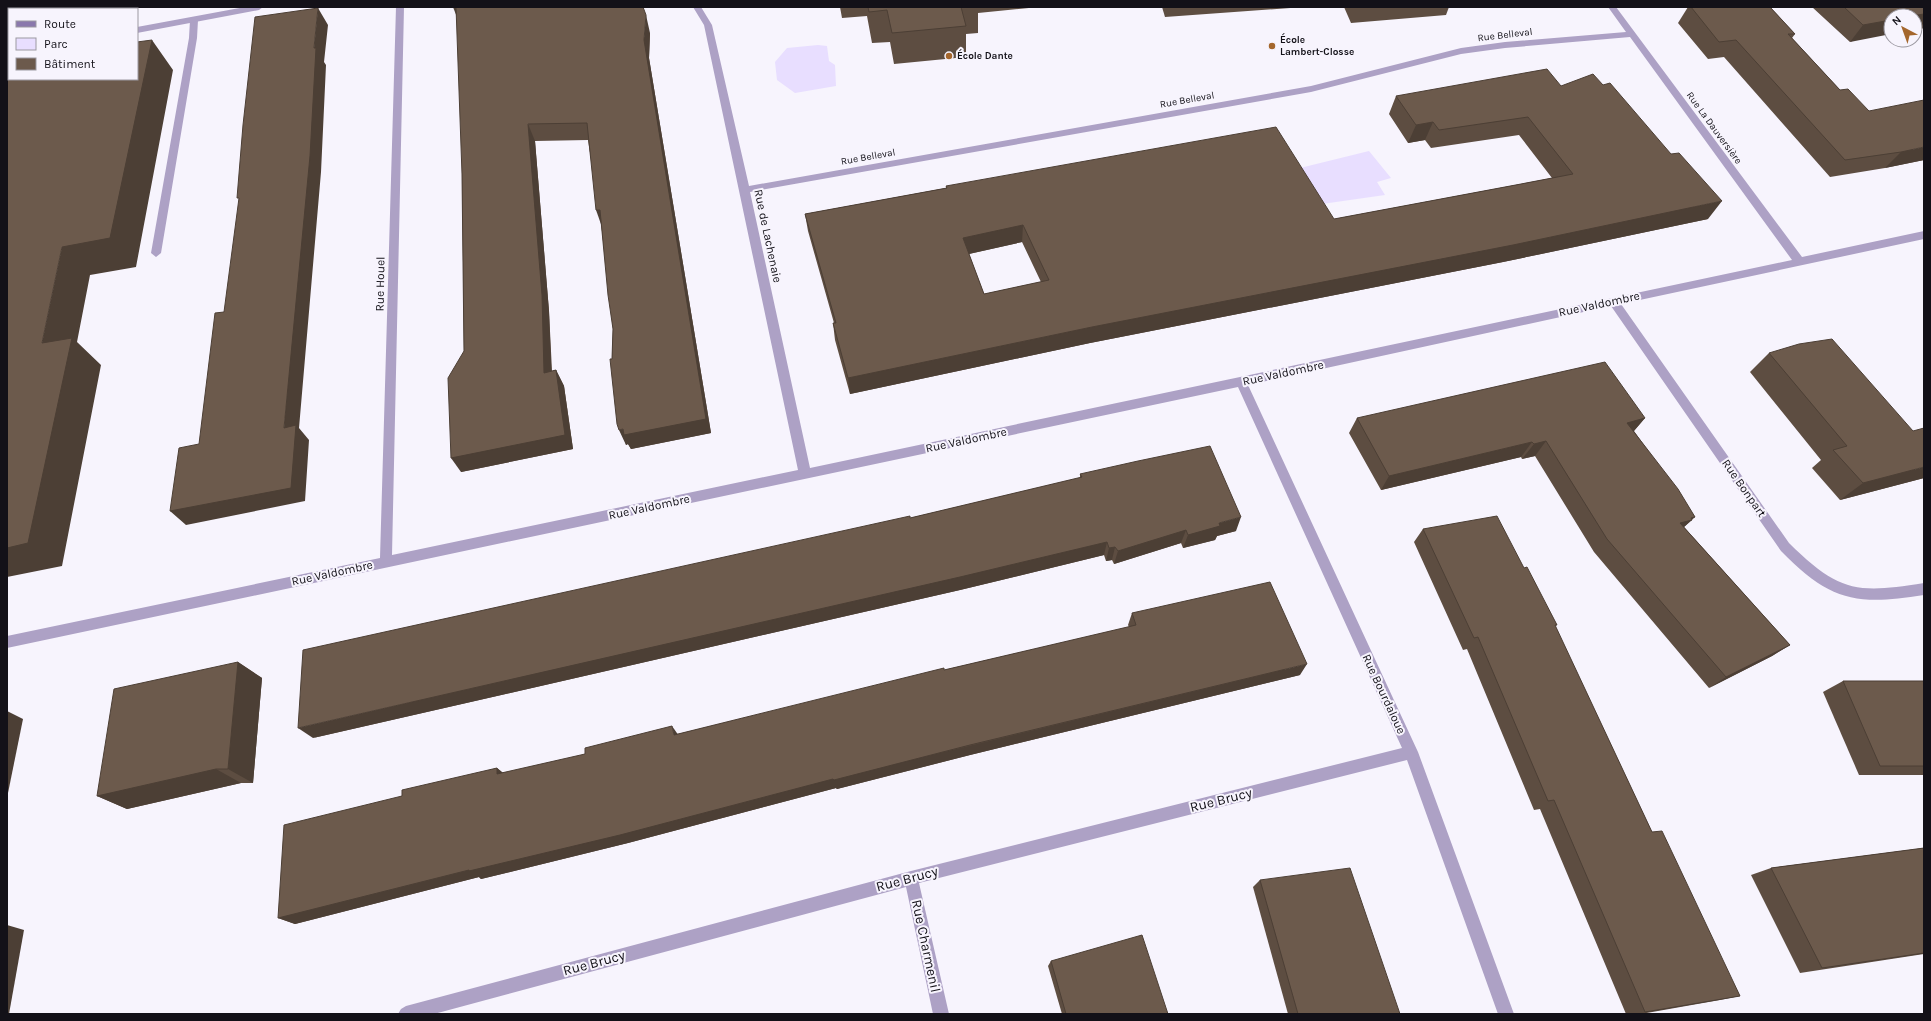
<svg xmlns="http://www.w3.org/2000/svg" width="1931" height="1021" font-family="Karla,sans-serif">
<rect width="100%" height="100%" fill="#f7f4fd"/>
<g fill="#e8deff">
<polygon points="818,45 827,46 829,61 835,65 836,86 795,93 777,80 775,62 787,48"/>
<polygon points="1369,151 1391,178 1377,182 1385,195 1322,204 1300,168"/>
</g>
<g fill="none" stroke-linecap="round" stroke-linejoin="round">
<polygon fill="#ada1c5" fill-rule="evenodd" points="194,17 198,20 197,38 161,253 156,257 151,253 189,38 190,20"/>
<g fill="#ada1c5" fill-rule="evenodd">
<polygon points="245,7 263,7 259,10 137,33 137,27"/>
<path d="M396 7H404L392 555 798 470 704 25 693 7H701L712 25 749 186 1311 86 1461 48 1505 42 1626 32 1608 7H1616L1802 257 1924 231V239L1621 304 1789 543C1839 592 1856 594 1924 583V595C1856 606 1830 601 1781 551L1611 306 1248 385 1418 752 1514 1014H1498L1407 760 919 883 949 1014H933L906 887 434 1014H398L401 1009 406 1006 911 871 1402 748 1238 387 7 648V636L380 558ZM1630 37 1792 260 810 468 750 192 1311 92 1461 54 1505 48Z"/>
<rect x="7" y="46" width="2" height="6"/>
</g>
<polygon fill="#8a78ac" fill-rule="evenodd" points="7,7 12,7 7,13"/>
</g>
<g fill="#5d4d41" fill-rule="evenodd">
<polygon points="840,7 1039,7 978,13 978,33 966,34 966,57 894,64 890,42 872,43 867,16 842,18"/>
<polygon points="1162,7 1304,7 1165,17"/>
<polygon points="1344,7 1449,7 1446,15 1351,23"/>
<polygon points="1688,7 1770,7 1795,34 1792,38 1840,90 1869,111 1924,160 1885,168 1830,177 1724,57 1708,59 1678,23"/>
<polygon points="1812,7 1924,7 1924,28 1915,30 1915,16 1850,42"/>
<polygon points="650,33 649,58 711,433 631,449 628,444 626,445 612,359 613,329 601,223 588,140 535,141 549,311 552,371 556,370 564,386 573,449 461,472 464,351 462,174"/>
<path d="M1561 86 1708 219 1503 262 1090 343 850 394 835 340 833 323H834L808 231 805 214 946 188V186L1334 219 1552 178 1519 135 1431 148 1425 140 1408 143 1389 114 1396 96ZM1022 242 1041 282 984 294 969 254Z"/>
<polygon points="1769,353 1924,478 1840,500 1812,468 1821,460 1750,372"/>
<polygon points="1357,418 1645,418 1634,431 1695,517 1684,527 1790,645 1772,656 1709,688 1594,552 1535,456 1522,459 1521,457 1381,490 1349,433"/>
<polygon points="1080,474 1236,531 1217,536 1215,540 1183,548 1181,543 1114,564 1112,560 1106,561 1104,555 960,590 313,738 910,518 1080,478"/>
<polygon points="1423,529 1524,568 1557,625 1555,626 1652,832 1740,996 1720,1000 1641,1014 1626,1014 1540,809 1534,810 1467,649 1463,650 1414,542"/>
<polygon points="1132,613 1300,675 970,755 837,789 836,788 628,843 481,879 479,877 295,924 278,918 402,796 497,768 503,773 678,734 944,670 1129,627 1128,625"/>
<polygon points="238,662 262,678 253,783 241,783 127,809 97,796"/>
<polygon points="1843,681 1924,681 1924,775 1859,775 1823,692"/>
<polygon points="1924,848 1924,954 1800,973 1751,875 1771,868"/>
<polygon points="1260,880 1400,1014 1288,1014 1253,887"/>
<polygon points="1051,961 1168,1014 1062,1014 1048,966"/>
</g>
<g fill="#4c3f35">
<polygon points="64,7 77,7 65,9"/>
<polygon points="453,7 456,7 460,25"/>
<polygon points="318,8 328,25 324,62 326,65 321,172 299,428 309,440 305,501 186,525 170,511 284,428 314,48"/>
<polygon points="1924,14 1924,28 1915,30 1915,16 1911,16"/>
<polygon points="646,15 650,33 649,58 711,433 631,449 628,444 626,445 619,430 623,429 644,40"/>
<polygon points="1891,20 1891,34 1850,42 1863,25"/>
<polygon points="152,40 173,70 136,267 90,275 77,342 101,365 62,566 7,577 7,548 42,343 62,247"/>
<polygon points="1433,122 1425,140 1408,143 1416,125"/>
<polygon points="528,124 535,141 549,311 552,388 544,373"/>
<polygon points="1924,147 1924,160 1885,168 1901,152"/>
<polygon points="1722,201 1708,219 1503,262 1090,343 850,394 848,378 1092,327"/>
<polygon points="596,210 600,210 602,227"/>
<polygon points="1023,225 1022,242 964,255 963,238"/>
<polygon points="556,370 564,386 573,449 461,472 451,458"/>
<polygon points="1645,418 1632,433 1627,423"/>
<polygon points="1546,441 1535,456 1522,459 1534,444"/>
<polygon points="1532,442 1521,457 1381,490 1389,476"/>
<polygon points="1924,467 1924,478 1840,500 1863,483"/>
<polygon points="1241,517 1236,531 1217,536 1215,540 1183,548 1188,535 1219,523"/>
<polygon points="1695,517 1691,520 1692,520 1677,533 1680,523"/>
<polygon points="1186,530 1181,543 1114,564 1118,551"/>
<polygon points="1107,542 1104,555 960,590 313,738 298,728"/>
<polygon points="1115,547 1112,560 1106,561 1109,548"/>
<polygon points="1790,645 1772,656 1709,688 1726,677"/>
<polygon points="238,662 262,678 253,783 228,769"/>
<polygon points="1307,664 1300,675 970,755 837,789 836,788 628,843 481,879 479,877 295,924 278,918 833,779"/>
<polygon points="7,711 23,719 7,798"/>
<polygon points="672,726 679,736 674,735"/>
<polygon points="497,768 508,777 497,774"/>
<polygon points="216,769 241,783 127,809 97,796"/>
<polygon points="7,925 24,930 9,1014 7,1014"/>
</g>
<g fill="#6c5a4c" stroke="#4c3f35" fill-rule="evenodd">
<polygon points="456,7 643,7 646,15 644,40 706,419 624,435 623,429 619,430 617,424 610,359 612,359 613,329 608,295 600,210 596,210 587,123 528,124 542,295 544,373 556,370 565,435 451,458 448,378 464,351 462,174"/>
<polygon points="868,7 961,7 966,26 892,33 887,10 869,12"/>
<polygon points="1691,7 1770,7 1795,34 1788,34 1840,90 1848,89 1869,111 1924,100 1924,147 1901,152 1845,160 1736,40 1719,42"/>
<polygon points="1844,7 1924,7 1924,14 1911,16 1891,16 1891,20 1863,25"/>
<polygon points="318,8 314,48 316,48 310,156 284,428 296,425 291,488 170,511 179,448 199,444 215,313 224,312 239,198 237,198 243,125 255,17"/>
<polygon points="152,40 110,238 62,247 42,343 72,338 28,543 7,548 7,74 9,73 9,79 137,79 137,42"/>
<path d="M1547 69 1561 86 1593 74 1603 85 1610 83 1671 154 1679 153 1722 201 1513 245 1092 327 848 378 833 323H836L805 214 947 188 946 186 1276 127 1334 219 1521 184 1573 174 1528 117 1439 130 1433 122 1416 125 1396 96ZM1023 225 1049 280 984 294 963 238Z"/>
<polygon points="1832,339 1913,431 1924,428 1924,467 1863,483 1833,450 1847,446 1769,353 1799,344"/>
<polygon points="1605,362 1645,418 1627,423 1678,489 1695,517 1691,518 1692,520 1680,523 1790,645 1726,677 1607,539 1546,441 1534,444 1532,442 1389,476 1357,418"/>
<polygon points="1210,446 1241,517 1219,523 1220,526 1188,535 1186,530 1118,551 1115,547 1109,548 1107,542 960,577 298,728 303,650 910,516 910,518 1082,477 1080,474 1138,461"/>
<polygon points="1497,516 1524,568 1527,567 1557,625 1555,625 1652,832 1662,831 1740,996 1645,1012 1554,800 1548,801 1478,637 1474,638 1423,529"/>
<polygon points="1270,582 1307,664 970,745 834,780 833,779 620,835 469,871 469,870 278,918 284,825 402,796 402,790 497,768 497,774 585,754 585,748 672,726 674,735 944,668 944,670 1136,625 1132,613"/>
<polygon points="238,662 228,769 216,769 97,796 114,689"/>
<polygon points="1843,681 1924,681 1924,766 1880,766"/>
<polygon points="1924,848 1924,953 1822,968 1771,868"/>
<polygon points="1350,868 1400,1014 1298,1014 1260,880"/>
<polygon points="1142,935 1168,1014 1066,1014 1051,961"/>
</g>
<g fill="#a4662c" stroke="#f7f4fd" stroke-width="1.5">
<circle cx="1272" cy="46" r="4"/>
<circle cx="949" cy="56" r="4"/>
</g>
<g text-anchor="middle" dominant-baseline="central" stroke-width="4" stroke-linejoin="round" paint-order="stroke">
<g font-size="10" fill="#131118" stroke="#f7f4fd">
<text transform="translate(1505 35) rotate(-7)">Rue Belleval</text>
<text transform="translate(1187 100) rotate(-10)">Rue Belleval</text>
<text transform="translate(1714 128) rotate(54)">Rue La Dauversière</text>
<text transform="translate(868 157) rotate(-10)">Rue Belleval</text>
</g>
<g font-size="10" font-weight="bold" fill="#131118" stroke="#f7f4fd" text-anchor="start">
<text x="1280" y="40">École<tspan x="1280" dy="12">Lambert-Closse</tspan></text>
<text x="957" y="56">École Dante</text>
</g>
<g font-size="12" fill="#131118" stroke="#f7f4fd">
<text transform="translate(768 236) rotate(78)">Rue de Lachenaie</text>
<text transform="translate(380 284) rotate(-89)">Rue Houel</text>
<text transform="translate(1599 304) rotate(-12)">Rue Valdombre</text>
<text transform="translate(1283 373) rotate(-12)">Rue Valdombre</text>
<text transform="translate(966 440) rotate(-12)">Rue Valdombre</text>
<text transform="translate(1744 488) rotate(55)">Rue Bonpart</text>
<text transform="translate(649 507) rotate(-12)">Rue Valdombre</text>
<text transform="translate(332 573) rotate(-12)">Rue Valdombre</text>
<text transform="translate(1384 694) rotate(65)">Rue Bourdaloue</text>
</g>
<g font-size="14" fill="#131118" stroke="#f7f4fd">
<text transform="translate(1221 800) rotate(-14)">Rue Brucy</text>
<text transform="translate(907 879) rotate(-15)">Rue Brucy</text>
<text transform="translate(926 946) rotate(78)">Rue Charmenil</text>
<text transform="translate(594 963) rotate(-15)">Rue Brucy</text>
</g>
</g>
<rect width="1931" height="1021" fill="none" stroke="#131118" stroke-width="16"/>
<rect x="8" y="8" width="130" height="72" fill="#f7f4fd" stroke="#9c99a1"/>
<rect x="16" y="21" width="20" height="6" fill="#8a78ac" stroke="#9c99a1"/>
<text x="44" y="28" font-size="12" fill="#131118">Route</text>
<rect x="16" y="38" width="20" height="12" fill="#e8deff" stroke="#9c99a1"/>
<text x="44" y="48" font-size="12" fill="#131118">Parc</text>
<rect x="16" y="58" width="20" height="12" fill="#6c5a4c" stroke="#9c99a1"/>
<text x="44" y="68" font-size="12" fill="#131118">Bâtiment</text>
<g transform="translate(1903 28) rotate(319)"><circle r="19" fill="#f7f4fd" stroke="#9c99a1"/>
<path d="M0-3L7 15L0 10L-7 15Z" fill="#a4662c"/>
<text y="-6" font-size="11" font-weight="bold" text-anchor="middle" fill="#131118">N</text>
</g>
</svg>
